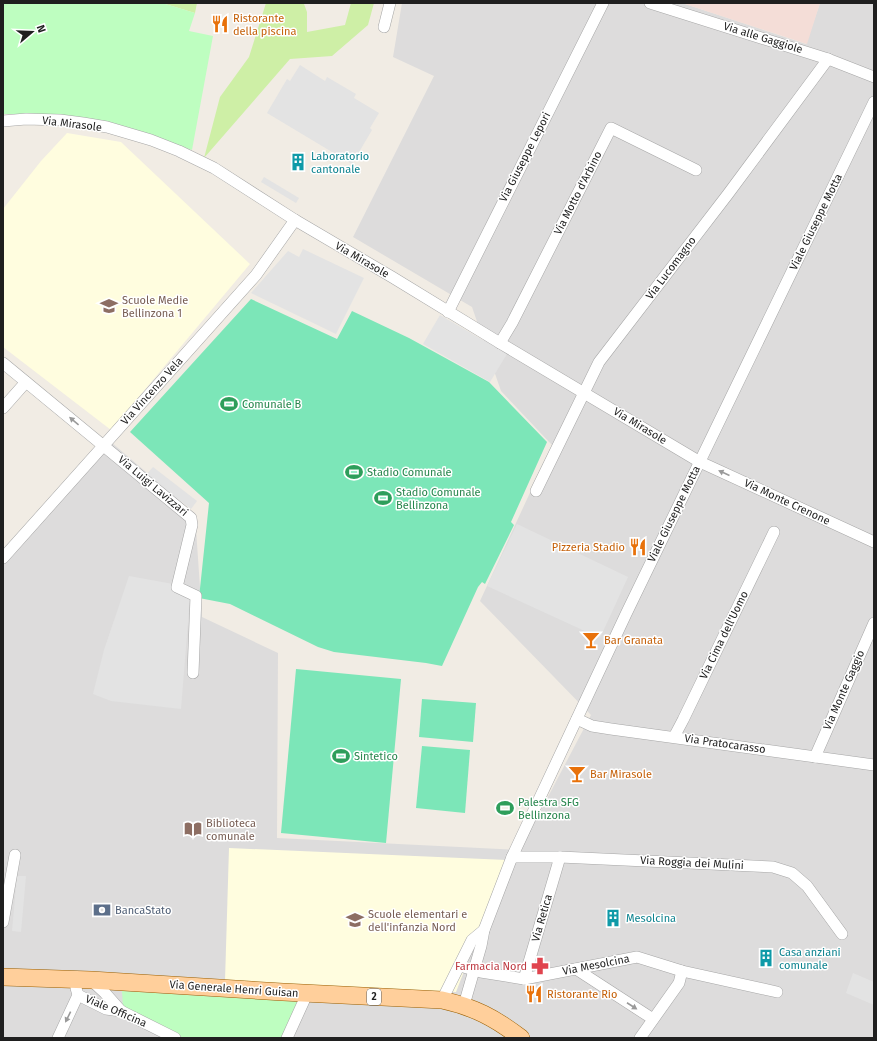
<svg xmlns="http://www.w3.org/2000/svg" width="877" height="1041" font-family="'Fira Sans',sans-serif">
<rect width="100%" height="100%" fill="#f1ece4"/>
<polygon fill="#dddcdc" points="402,3 682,3 806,44 820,3 874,3 874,1038 3,1038 3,550 111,442 195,514 202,617 278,653 277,838 520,850 591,715 480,601 552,445 501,391 472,307 353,237 434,76 393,57"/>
<g fill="#fffddf">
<polygon points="67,133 121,142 250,264 111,430 3,347 3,209 41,161"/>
<polygon points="229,848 507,860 456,992 225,981"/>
</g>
<polygon fill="#f4ddd7" points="682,3 820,3 807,44"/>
<g fill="#ceefa6">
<polygon points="162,3 197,3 195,13"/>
<polygon points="266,3 304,4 307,12 307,32 345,25 351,3 374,3 368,25 332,56 290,59 204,158 220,97 249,57"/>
</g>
<g fill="#befec0">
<polygon points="3,3 162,3 195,13 189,31 213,36 192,150 123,126 51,114 3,114"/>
<polygon points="122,991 302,1002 284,1038 177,1038 123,1008"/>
</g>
<g fill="#7ce6b8">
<polygon points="251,299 337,339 352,311 409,338 489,382 547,442 511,522 514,525 485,584 482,582 478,587 442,666 426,663 334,652 318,647 230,604 199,598 209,503 130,432"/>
<polygon points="296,669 401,679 386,843 281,833"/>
<polygon points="422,699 476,703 473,742 419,737"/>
<polygon points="422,746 470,750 465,813 416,808"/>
</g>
<g fill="#e3e3e3">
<polygon points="300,65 325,81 327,77 356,94 354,98 379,113 370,128 372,130 352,164 267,113 287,79 290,81"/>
<polygon points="264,177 299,198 296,203 261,182"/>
<polygon points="303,249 364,278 336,334 251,293 288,251 299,257"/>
<polygon points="440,315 507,354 490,382 423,344"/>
<polygon points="153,467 197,501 191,509 146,475"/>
<polygon points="517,524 628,577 600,638 487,586"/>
<polygon points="129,576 173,584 190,597 181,709 111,701 93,694 104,650"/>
<polygon points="17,876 26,876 21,932 12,931"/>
<polygon points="853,973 874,982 874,1005 846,993"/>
</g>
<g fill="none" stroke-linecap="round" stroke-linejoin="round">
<g stroke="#a6a6a6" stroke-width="12">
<g id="street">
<polyline points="650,3 828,59 874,77"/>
<polyline points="384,27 390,3"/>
<polyline points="3,121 26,119 60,120 83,123 107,127 151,140 179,151 214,168 295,220 392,277 500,343 700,462 874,542"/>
<polyline points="448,312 603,3"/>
<polyline points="500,343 512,323 611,128 696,170"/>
<polyline points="3,363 191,518 192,525 177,587 196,596 193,673"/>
<polyline points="3,408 26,382"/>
<polyline points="536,491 599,362 728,194 828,59"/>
<polyline points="3,558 256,275 295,220"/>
<polyline points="577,719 592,726 611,729 874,765"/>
<polyline points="674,737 683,720 774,532"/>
<polyline points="815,757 874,623"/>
<polyline points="512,857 560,857 773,867 792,873 807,886 842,934"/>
<polyline points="3,922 15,855"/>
<polyline points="460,966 481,972 524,979 637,957 682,971 777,992"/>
<polyline points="576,969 653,1019"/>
<polyline points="524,979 560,857"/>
<polyline points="91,980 105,993 121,1011"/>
<polyline points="78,995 106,1009 121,1011 175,1038"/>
<polyline points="442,1000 472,940 484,930"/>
<polyline points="464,1005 481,946 484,930 512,857 626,614 874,102"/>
<polyline points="58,1038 78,995 76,988"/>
<polyline points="287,1038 307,994"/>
<polyline points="640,1038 679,983 682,971"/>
</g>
</g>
<g stroke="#9a5f00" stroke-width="18">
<path id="primary" d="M3 977 91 980 283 992 442 1000C474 1007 495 1018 521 1038"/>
</g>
<use href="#street" stroke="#fff" stroke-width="11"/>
<use href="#primary" stroke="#ffcf9b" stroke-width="17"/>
</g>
<defs><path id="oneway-solid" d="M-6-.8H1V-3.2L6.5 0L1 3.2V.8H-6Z"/></defs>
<g fill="#9a9a9a">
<use href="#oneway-solid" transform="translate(74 421) rotate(-140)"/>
<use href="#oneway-solid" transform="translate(724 473) rotate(-156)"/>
<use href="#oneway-solid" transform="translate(632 1006) rotate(33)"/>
<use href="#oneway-solid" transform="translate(68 1017) rotate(116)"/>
</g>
<defs>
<g id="restaurant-bare" transform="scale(1.38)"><path d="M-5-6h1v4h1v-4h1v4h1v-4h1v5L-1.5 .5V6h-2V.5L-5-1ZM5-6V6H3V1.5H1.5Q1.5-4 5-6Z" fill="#e8710a" stroke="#fff" stroke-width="2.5" paint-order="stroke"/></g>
<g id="building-bare" transform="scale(1.38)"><path d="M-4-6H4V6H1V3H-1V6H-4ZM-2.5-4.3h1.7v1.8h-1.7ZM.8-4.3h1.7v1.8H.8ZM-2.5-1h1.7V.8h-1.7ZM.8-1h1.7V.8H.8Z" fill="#0f9aa8" stroke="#fff" stroke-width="2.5" paint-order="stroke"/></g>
<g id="school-bare" transform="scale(1.38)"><path d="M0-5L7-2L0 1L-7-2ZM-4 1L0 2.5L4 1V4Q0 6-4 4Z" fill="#8d6e63" stroke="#fff" stroke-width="2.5" paint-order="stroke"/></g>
<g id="stadium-bare" transform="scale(1.38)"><path d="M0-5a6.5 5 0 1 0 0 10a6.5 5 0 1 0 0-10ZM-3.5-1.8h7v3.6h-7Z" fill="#2e9e5b" stroke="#fff" stroke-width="2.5" paint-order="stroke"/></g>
<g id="bar-bare" transform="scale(1.38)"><path d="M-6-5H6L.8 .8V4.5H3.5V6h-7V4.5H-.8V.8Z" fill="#e8710a" stroke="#fff" stroke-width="2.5" paint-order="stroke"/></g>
<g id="library-bare" transform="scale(1.38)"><path d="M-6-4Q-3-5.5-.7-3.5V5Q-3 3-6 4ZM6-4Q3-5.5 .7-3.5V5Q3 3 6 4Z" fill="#8d6e63" stroke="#fff" stroke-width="2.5" paint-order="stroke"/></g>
<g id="bank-bare" transform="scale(1.38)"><path d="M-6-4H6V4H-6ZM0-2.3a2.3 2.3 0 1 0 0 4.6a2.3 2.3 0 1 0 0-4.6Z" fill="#5c6f8a" stroke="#fff" stroke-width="2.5" paint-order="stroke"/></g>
<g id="pharmacy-bare" transform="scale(1.38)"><path d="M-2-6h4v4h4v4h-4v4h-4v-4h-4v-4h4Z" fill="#e0444e" stroke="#fff" stroke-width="2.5" paint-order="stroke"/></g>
</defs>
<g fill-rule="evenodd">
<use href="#restaurant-bare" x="220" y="24"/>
<use href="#building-bare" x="298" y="162"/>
<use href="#school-bare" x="109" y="306"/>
<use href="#stadium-bare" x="229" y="404"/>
<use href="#stadium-bare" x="354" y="472"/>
<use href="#stadium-bare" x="383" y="498"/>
<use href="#restaurant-bare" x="638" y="547"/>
<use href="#bar-bare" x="591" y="640"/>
<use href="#stadium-bare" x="341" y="756"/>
<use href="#bar-bare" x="577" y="774"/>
<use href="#stadium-bare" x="505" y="808"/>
<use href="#library-bare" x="193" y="829"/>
<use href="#bank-bare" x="102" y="910"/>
<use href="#building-bare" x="613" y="918"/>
<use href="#school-bare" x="355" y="920"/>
<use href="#building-bare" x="766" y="958"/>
<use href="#pharmacy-bare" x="540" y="966"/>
<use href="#restaurant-bare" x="534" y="994"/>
</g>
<g text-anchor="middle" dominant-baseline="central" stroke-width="3" stroke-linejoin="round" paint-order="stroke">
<rect fill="#fff" stroke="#626262" stroke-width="1" x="367" y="989" width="14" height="16" rx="3"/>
<g font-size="10" font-weight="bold" fill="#1f1f1f">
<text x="374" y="997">2</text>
</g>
<g font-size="11" fill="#c56008" stroke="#fff" text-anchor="start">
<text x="233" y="18">Ristorante<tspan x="233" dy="13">della piscina</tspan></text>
<text x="625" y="547" text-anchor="end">Pizzeria Stadio</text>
<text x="604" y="640">Bar Granata</text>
<text x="590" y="774">Bar Mirasole</text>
<text x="547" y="994">Ristorante Rio</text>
</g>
<g font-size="11" fill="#1f1f1f" stroke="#fff">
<text transform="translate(763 38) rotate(17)">Via alle Gaggiole</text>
<text transform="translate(72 124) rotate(7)">Via Mirasole</text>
<text transform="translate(525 157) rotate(-63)">Via Giuseppe Lepori</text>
<text transform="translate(578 193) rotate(-63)">Via Motto d'Arbino</text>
<text transform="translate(816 222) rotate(-64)">Viale Giuseppe Motta</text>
<text transform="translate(362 260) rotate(30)">Via Mirasole</text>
<text transform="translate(671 268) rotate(-53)">Via Lucomagno</text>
<text transform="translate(152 391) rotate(-48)">Via Vincenzo Vela</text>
<text transform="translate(640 426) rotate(31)">Via Mirasole</text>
<text transform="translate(153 486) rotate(40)">Via Luigi Lavizzari</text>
<text transform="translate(787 502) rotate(25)">Via Monte Crenone</text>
<text transform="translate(674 514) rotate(-64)">Viale Giuseppe Motta</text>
<text transform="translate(724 635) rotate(-64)">Via Cima dell'Uomo</text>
<text transform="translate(844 690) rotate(-66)">Via Monte Gaggio</text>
<text transform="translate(725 744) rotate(8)">Via Pratocarasso</text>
<text transform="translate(692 863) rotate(3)">Via Roggia dei Mulini</text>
<text transform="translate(542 918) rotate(-74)">Via Retica</text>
<text transform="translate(596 965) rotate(-11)">Via Mesolcina</text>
<text transform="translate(234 989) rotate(4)">Via Generale Henri Guisan</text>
<text transform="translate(116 1011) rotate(23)">Viale Officina</text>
</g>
<g font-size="11" fill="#0d838f" stroke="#fff" text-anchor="start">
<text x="311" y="156">Laboratorio<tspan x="311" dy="13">cantonale</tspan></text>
<text x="626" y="918">Mesolcina</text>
<text x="779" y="952">Casa anziani<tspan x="779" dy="13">comunale</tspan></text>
</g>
<g font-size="11" fill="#785e54" stroke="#fff" text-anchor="start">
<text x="122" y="300">Scuole Medie<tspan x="122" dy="13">Bellinzona 1</tspan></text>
<text x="206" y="823">Biblioteca<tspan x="206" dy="13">comunale</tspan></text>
<text x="368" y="914">Scuole elementari e<tspan x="368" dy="13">dell'infanzia Nord</tspan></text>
</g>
<g font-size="11" fill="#27864d" stroke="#fff" text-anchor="start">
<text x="242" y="404">Comunale B</text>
<text x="367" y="472">Stadio Comunale</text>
<text x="396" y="492">Stadio Comunale<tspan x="396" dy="13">Bellinzona</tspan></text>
<text x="354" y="756">Sintetico</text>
<text x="518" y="802">Palestra SFG<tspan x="518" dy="13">Bellinzona</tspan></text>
</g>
<g font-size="11" fill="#4e5e75" stroke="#fff" text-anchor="start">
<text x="115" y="910">BancaStato</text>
</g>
<g font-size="11" fill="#be3a42" stroke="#fff" text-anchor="end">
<text x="527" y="966">Farmacia Nord</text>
</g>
</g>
<rect width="877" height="1041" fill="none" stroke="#1f1f1f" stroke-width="8"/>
<g transform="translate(32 32) rotate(71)" stroke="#ffffff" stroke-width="3" paint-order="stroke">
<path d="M0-3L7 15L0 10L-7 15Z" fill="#1f1f1f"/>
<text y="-6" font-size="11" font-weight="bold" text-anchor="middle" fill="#1f1f1f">N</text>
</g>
</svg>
